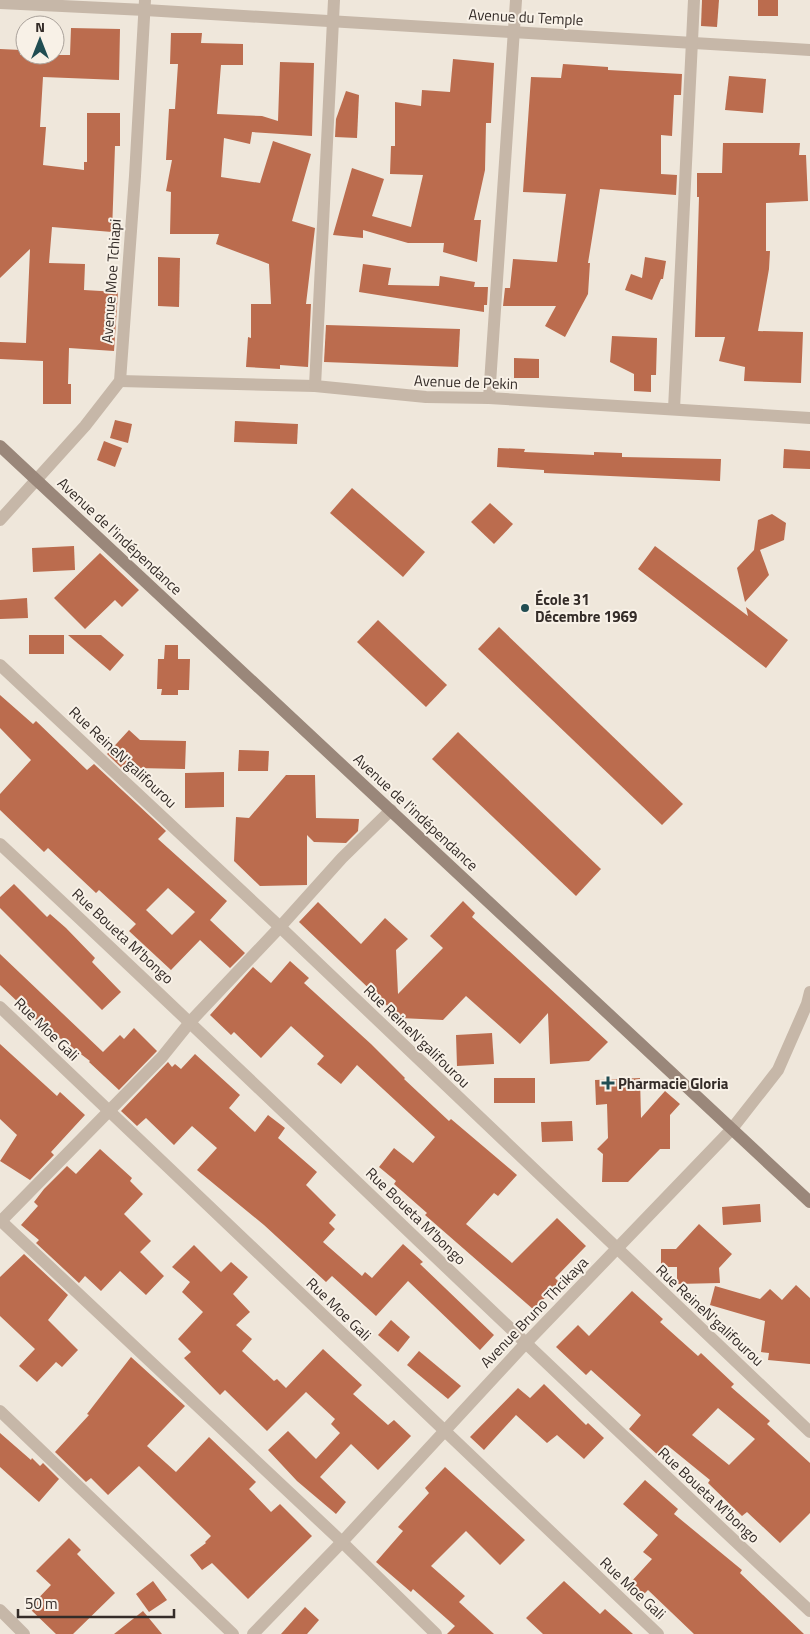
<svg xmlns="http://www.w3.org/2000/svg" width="810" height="1634" font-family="'Titillium Web',sans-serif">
<rect width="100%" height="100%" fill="#efe7db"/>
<g fill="#bb6c4e" fill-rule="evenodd">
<polygon points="702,0 719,0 717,27 701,26"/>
<rect x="758" y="0" width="20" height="16"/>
<polygon points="71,28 120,29 119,80 43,77 40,127 46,127 43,165 84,170 84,162 87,162 87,113 120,113 120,146 115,146 112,232 52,227 49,263 85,264 84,290 118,292 114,351 69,348 68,384 71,384 71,404 43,404 43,361 0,359 0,342 26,343 30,249 0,278 0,49 21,50 20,55 70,55"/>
<polygon points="171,33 202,33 201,43 243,44 243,65 221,65 217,114 262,116 278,121 280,62 314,63 312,136 252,132 250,144 224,138 221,177 260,183 273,141 311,154 292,221 315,228 306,304 311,304 308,367 280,365 280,369 246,367 248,337 251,338 251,304 271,304 269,264 216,244 219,234 170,234 171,192 166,191 172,160 166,160 169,109 175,109 178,64 170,64"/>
<polygon points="453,59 494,63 491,123 486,123 485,170 474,220 481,220 477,262 443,252 444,243 408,243 363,230 363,238 333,235 352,168 384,179 372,216 411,227 423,175 390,174 391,146 395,146 395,102 421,106 422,90 450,92"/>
<polygon points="563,64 608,67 608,70 682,74 681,95 674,95 672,136 661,135 661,174 677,175 676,195 600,189 588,263 590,263 588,294 565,337 545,326 556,306 503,306 505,288 510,288 513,259 557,262 566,194 523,192 531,77 561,78"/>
<polygon points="729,76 766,79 763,113 725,110"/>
<polygon points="346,91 359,95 357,138 335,137 336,119"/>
<polygon points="723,143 800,143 799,155 806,155 808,201 766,203 766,251 770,251 769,269 758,331 803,332 801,383 744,381 745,367 719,361 725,337 695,337 699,197 697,197 697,173 722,173"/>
<polygon points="158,257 180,258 179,307 158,306"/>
<polygon points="645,257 666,261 663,279 661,279 652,300 625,290 631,274 642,278"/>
<polygon points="363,264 391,268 388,285 439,286 440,276 475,282 474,287 488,287 487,305 484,305 484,312 359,292"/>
<polygon points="326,325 460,329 458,367 324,362"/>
<polygon points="612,336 657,338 656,375 651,375 651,392 634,391 634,374 610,362"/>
<polygon points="514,358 539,359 539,378 514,378"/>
<polygon points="115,420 132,424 128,443 110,438"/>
<polygon points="235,421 298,424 297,444 234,442"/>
<polygon points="104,441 122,448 115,467 97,460"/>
<polygon points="498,448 525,449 524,452 594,455 594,452 622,453 622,457 721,459 720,481 544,473 544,470 497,467"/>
<polygon points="784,449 810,451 810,469 783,468"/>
<polygon points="352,488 425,552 403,577 330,513"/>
<polygon points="490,503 513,524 494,544 471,522"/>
<polygon points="772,514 786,523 784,540 760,550 769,575 745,602 737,568 754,550 758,520"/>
<polygon points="74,546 75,570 33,572 32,548"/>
<polygon points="655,546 748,616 746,607 788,640 766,668 638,569"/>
<polygon points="100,553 139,590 122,607 115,600 85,629 54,598"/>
<polygon points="27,598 28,618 0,619 0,600"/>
<polygon points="378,620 447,685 426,707 357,642"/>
<polygon points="499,627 683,804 662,825 478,649"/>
<rect x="29" y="635" width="35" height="19"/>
<polygon points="68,635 101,635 124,655 110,671"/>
<polygon points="165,645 178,645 178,659 190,659 189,690 178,690 178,695 161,695 162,689 157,689 158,659 164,659"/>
<path d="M0 695 33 724 36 721 87 770 94 764 166 831 158 839 227 901 210 920 245 953 230 968 200 940 171 970 129 931 136 924 99 890 96 893 48 848 44 852 0 810V794L31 760 0 728ZM168 888 195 912 172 935 146 910Z"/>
<polygon points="129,730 140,740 186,741 185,769 137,768 128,774 107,754"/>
<polygon points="458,732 601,869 576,896 432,759"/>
<polygon points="239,750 269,751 268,771 238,771"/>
<polygon points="224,772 224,807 185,808 185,773"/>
<polygon points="286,775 315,775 316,818 359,819 358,831 346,843 314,842 307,835 307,885 260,886 234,861 236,817 249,818"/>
<polygon points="14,884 47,917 50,914 66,928 95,958 92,962 121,992 102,1010 0,908 0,897"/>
<polygon points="463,901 475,913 472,917 608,1042 589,1061 550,1064 548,1013 520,1044 466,996 443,1020 400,1018 299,922 318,902 361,944 385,918 408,939 396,950 398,994 443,948 430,936"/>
<polygon points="0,954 103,1052 120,1035 124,1039 134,1028 157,1051 119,1090 89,1062 90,1061 41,1024 0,985"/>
<polygon points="290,961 309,978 304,983 371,1044 405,1078 404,1079 449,1121 451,1119 517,1175 498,1196 494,1193 466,1224 512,1263 557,1218 586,1246 555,1278 559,1282 534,1310 425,1215 427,1213 394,1184 396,1181 379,1167 394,1148 413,1163 435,1137 357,1065 341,1084 317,1064 324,1056 291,1026 261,1058 234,1032 231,1035 210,1015 253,967 271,983"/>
<polygon points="492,1033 494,1064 457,1066 456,1035"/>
<polygon points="0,1044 57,1096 60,1092 85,1115 51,1152 54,1155 30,1180 0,1161 17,1135 0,1119"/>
<polygon points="195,1054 240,1095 229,1108 255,1132 268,1115 285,1128 278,1138 317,1172 306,1185 336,1215 329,1223 335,1229 323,1242 362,1276 365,1272 372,1278 403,1244 423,1262 420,1264 494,1335 480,1350 408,1281 376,1316 332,1276 326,1282 264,1225 197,1170 217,1148 192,1126 174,1145 146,1118 137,1126 121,1111 168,1062 172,1067 175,1064 181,1069"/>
<rect x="494" y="1078" width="41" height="25"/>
<polygon points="640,1078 641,1118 665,1091 680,1104 670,1115 670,1149 660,1149 628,1182 602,1182 603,1154 597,1149 608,1138 607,1104 596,1105 595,1080"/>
<polygon points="572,1121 573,1141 542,1142 541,1122"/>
<polygon points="100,1149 132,1178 130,1181 143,1194 124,1214 151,1241 140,1252 164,1276 146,1295 120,1271 101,1291 85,1276 79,1283 36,1243 39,1240 21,1225 38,1206 34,1202 44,1189 67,1166 76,1174"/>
<polygon points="760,1204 761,1222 723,1225 722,1207"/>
<polygon points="699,1224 732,1254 719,1268 720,1283 677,1284 677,1267 661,1267 661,1249 676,1249"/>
<polygon points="194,1245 221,1272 231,1262 248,1277 233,1294 250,1312 236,1325 252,1339 242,1351 274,1381 277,1379 286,1388 323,1349 362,1385 353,1394 388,1425 394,1420 411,1436 378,1470 351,1444 320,1477 346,1502 336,1514 297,1481 268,1450 288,1431 316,1459 340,1433 331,1424 335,1419 306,1392 267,1431 225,1390 220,1395 184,1358 191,1352 178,1339 203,1312 182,1292 190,1282 172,1267"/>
<polygon points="24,1254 68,1295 48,1320 78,1350 62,1367 56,1362 37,1382 19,1366 35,1349 0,1316 0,1277"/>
<polygon points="796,1285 810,1298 810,1364 768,1360 769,1353 761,1352 765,1321 710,1305 715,1286 760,1299 770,1289 782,1300"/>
<path d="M632 1291 663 1319 660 1322 698 1356 701 1353 734 1384 731 1387 770 1421 767 1424 810 1463V1513L780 1543 747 1512 742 1516 708 1483 710 1480 667 1445 658 1455 629 1429 641 1415 591 1370 586 1375 556 1347 578 1325 589 1336ZM718 1408 755 1439 729 1465 692 1435Z"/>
<polygon points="391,1320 410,1337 398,1352 378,1335"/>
<polygon points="419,1351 461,1386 448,1399 407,1365"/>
<polygon points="131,1357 185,1406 147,1446 176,1472 209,1437 256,1482 249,1489 271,1512 280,1504 312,1536 248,1599 212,1563 202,1570 190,1555 206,1543 205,1542 211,1536 139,1466 108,1495 91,1478 86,1482 55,1452 89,1415 87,1414"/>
<polygon points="544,1384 586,1425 588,1423 604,1438 584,1459 557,1435 547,1443 516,1415 484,1450 470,1437 518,1388 530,1398"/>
<polygon points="0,1433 31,1460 32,1458 40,1466 43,1463 59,1479 39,1502 0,1467"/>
<polygon points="445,1467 525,1540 500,1565 466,1531 431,1566 465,1596 459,1602 494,1634 447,1634 455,1626 413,1589 411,1592 376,1562 403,1531 398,1527 429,1493 425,1488"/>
<polygon points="645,1480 678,1509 674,1514 742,1570 740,1573 804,1634 694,1634 648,1590 643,1595 630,1583 652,1559 643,1552 658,1535 623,1504"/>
<polygon points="69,1538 81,1550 77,1554 115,1593 73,1634 56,1634 29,1608 51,1585 36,1571"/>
<polygon points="153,1581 167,1600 149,1612 136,1594"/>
<polygon points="564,1581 600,1614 605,1609 633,1634 543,1634 526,1618"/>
<polygon points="305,1607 319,1620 307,1634 281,1634"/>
<polygon points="143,1611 162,1634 114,1634"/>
</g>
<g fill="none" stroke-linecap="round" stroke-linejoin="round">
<g stroke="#c6b7a8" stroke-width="12">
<polyline points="0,3 145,10 810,50"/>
<polyline points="120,381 315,386 426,397 489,398 810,418"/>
<polyline points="315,386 334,0"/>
<polyline points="489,398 516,0"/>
<polyline points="674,409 694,0"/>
<polyline points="0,520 85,426 120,381 135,176 145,0"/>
<polyline points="0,665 280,927 810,1432"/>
<path d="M0 844C272 1097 537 1358 810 1611"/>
<polyline points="0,1007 658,1634"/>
<polyline points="0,1220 342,1542 436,1634"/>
<polyline points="0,1222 162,1057 191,1021 280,927 342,858 391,810"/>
<polyline points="0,1411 233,1634"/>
<polyline points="0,1610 24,1634"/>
<polyline points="253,1634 342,1542 525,1344 731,1130 778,1070 807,1004 810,992"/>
</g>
<polyline stroke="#9a877a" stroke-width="12" points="0,446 810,1202"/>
</g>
<g fill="#214d52" stroke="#f8f1e7" stroke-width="2">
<circle cx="525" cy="608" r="5"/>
<path d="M605.5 1075.5h5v5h5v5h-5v5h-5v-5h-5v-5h5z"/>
</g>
<g text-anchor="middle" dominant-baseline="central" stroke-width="4" stroke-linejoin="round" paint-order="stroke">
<g font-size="15" fill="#342c28" stroke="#f8f1e7">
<text transform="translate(526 17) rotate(3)">Avenue du Temple</text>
<text transform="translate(111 281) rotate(-86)">Avenue Moe Tchiapi</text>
<text transform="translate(466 382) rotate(2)">Avenue de Pekin</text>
<text transform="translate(120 536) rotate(43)">Avenue de l'indépendance</text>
<text transform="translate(123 757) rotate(43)">Rue ReineN'galifourou</text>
<text transform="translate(416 812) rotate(43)">Avenue de l'indépendance</text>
<text transform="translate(123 936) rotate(43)">Rue Boueta M'bongo</text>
<text transform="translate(47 1029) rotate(44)">Rue Moe Gali</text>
<text transform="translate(417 1036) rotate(44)">Rue ReineN'galifourou</text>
<text transform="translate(416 1216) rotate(44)">Rue Boueta M'bongo</text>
<text transform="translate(339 1309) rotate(44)">Rue Moe Gali</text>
<text transform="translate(534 1312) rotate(-46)">Avenue Bruno Thcikaya</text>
<text transform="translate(710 1315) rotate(43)">Rue ReineN'galifourou</text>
<text transform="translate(709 1495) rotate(43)">Rue Boueta M'bongo</text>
<text transform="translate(633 1588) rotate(43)">Rue Moe Gali</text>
</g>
<g font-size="15" font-weight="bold" fill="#342c28" stroke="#f8f1e7" text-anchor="start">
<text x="535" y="599">École 31<tspan x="535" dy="17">Décembre 1969</tspan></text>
<text x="618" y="1083">Pharmacie Gloria</text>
</g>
</g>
<g transform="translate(40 40)"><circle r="24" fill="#f8f1e7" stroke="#aaa29b"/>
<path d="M0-4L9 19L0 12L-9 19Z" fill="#214d52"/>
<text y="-8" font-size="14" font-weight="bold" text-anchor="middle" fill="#342c28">N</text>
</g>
<path d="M18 1609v8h156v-8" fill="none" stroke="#342c28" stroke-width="2.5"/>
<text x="25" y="1609" font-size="15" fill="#342c28" stroke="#f8f1e7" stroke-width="4" paint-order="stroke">50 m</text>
</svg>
